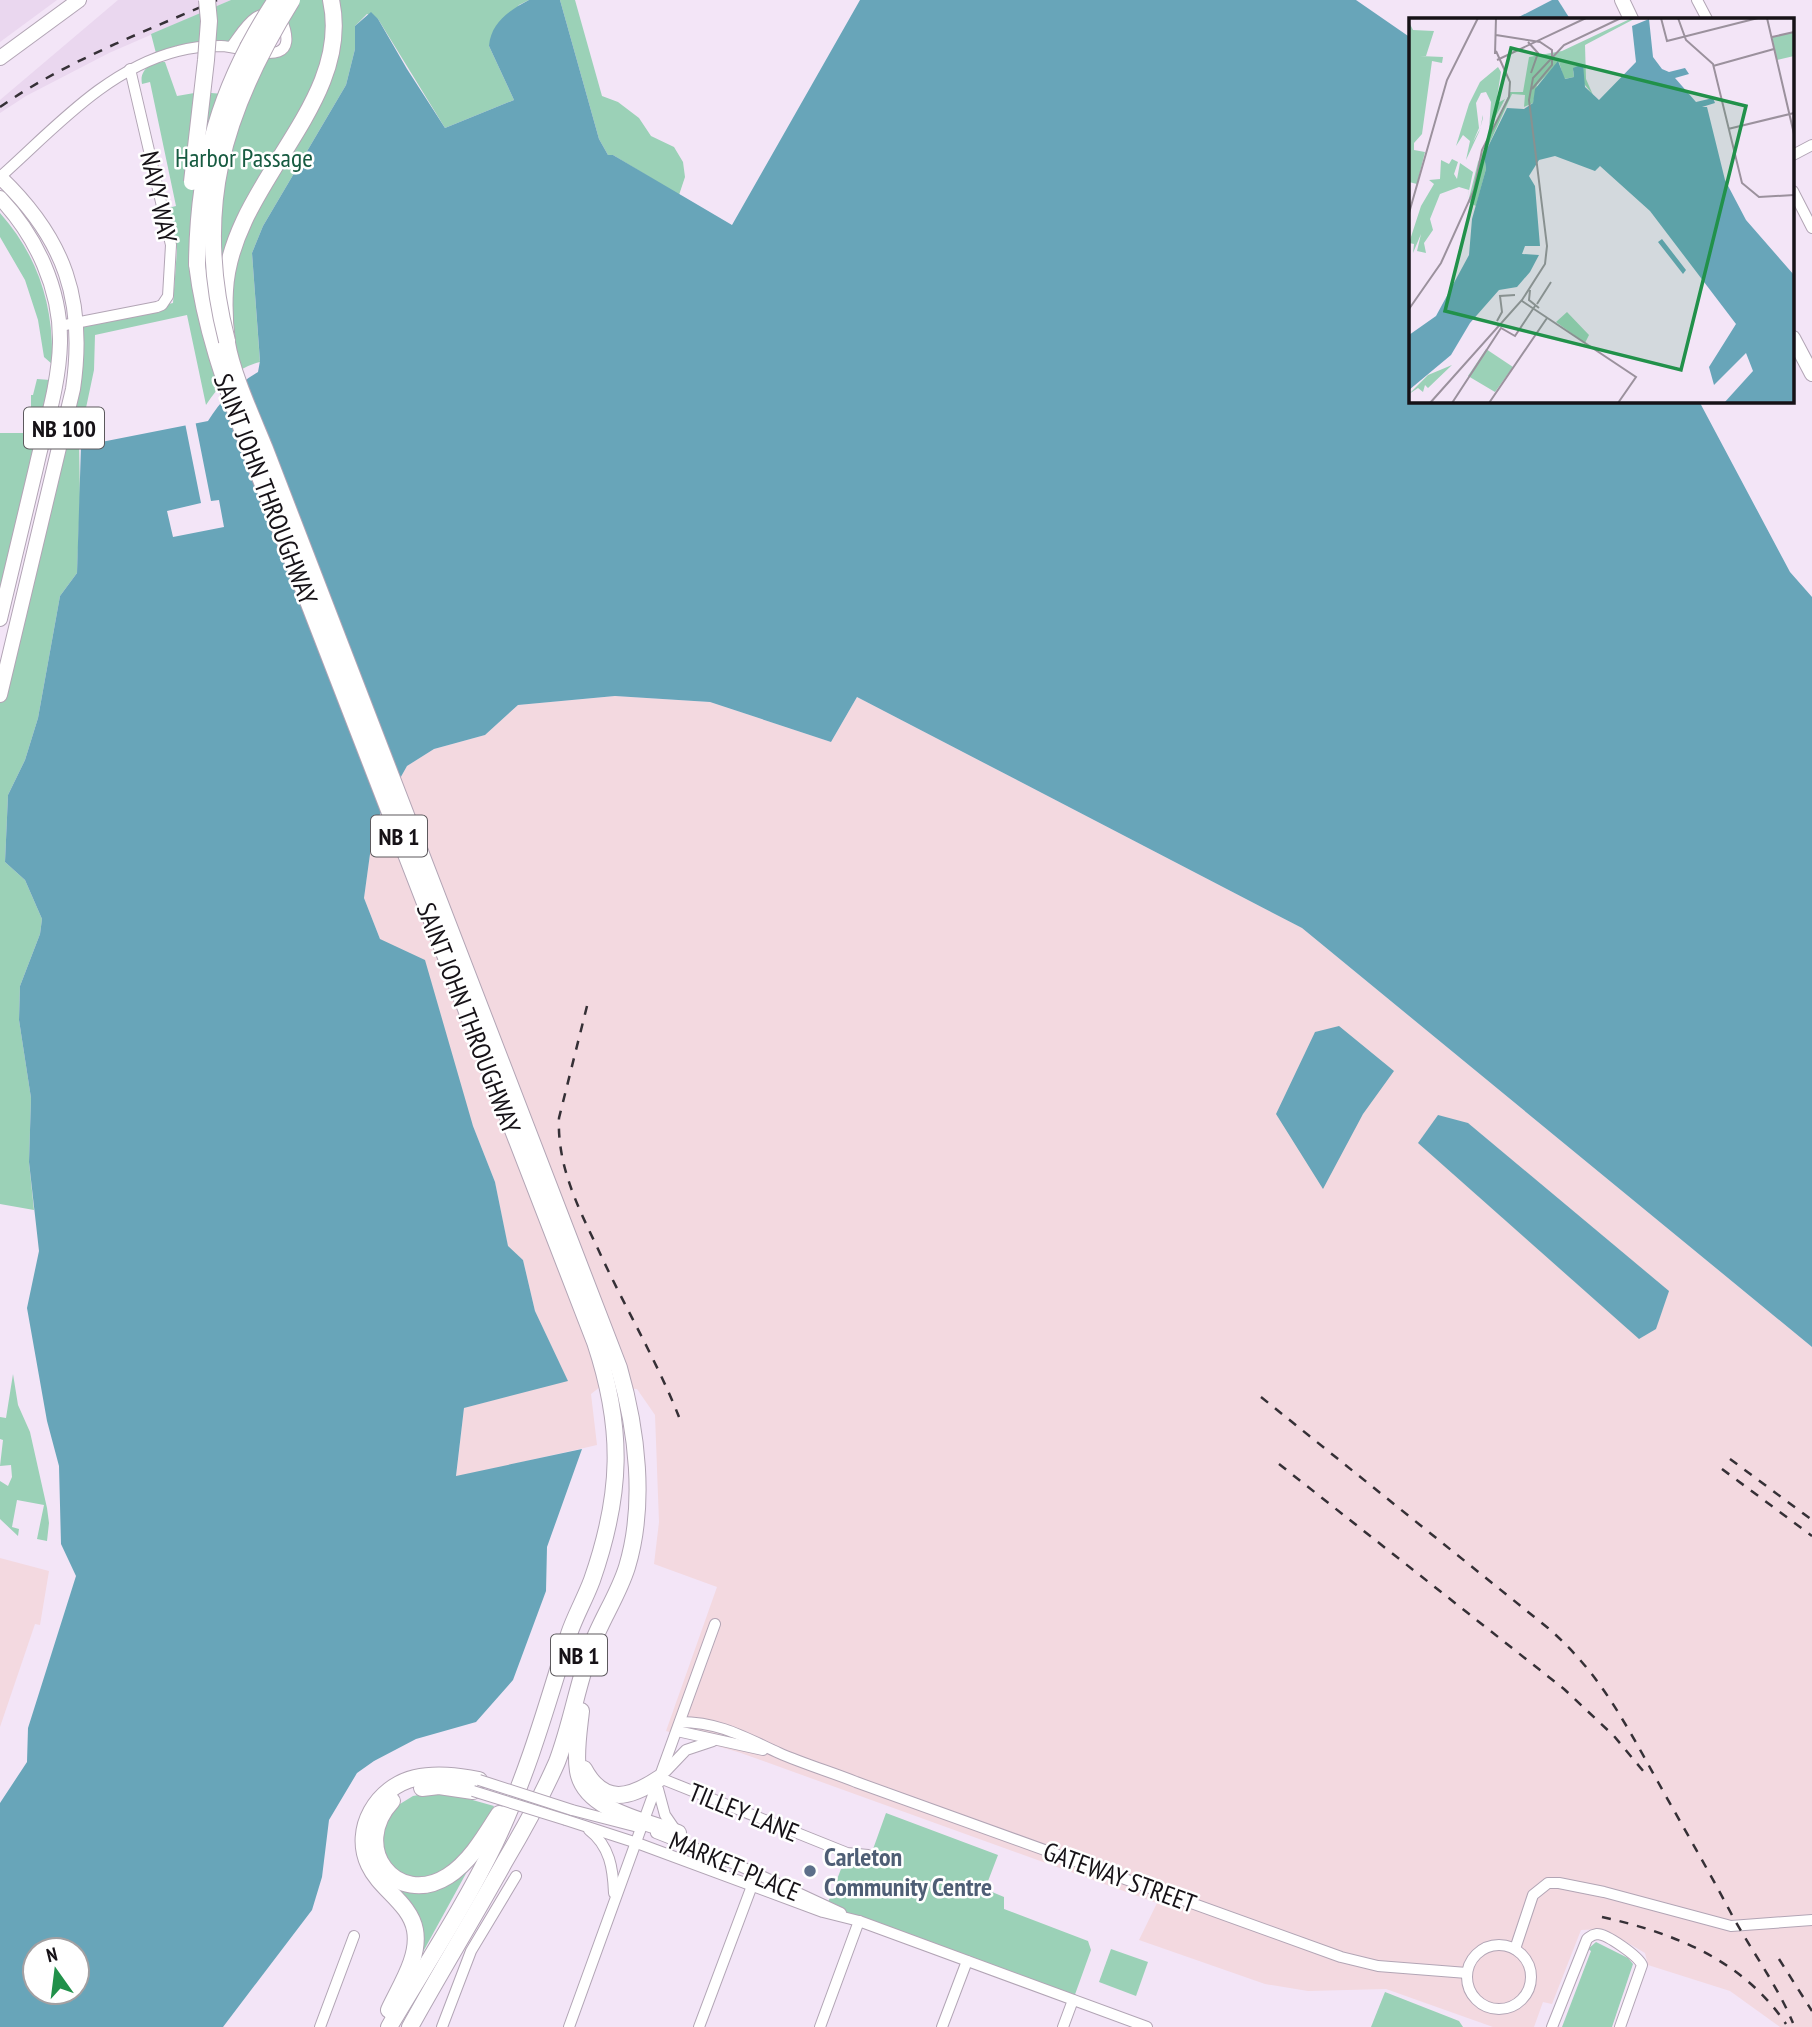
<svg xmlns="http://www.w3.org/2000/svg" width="1812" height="2027" font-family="'PT Sans Narrow',sans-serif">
<rect width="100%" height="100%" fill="#f3e5f7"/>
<g fill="#ead7ef">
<polygon points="0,0 57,0 0,42"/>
<polygon points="118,0 231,0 109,53 26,96 0,113 0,100"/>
</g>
<g fill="#f3d9e0">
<polygon points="615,696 710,702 831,742 857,697 1302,928 1812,1347 1812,2027 1780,2027 1730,1991 1648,1965 1645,1953 1604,1929 1581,1930 1552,2004 1543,2002 1534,2027 1493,2027 1386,1989 1308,1991 1265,1984 1139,1940 1157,1903 741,1753 666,1731 717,1587 654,1564 659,1522 655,1415 637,1389 600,1387 591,1394 597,1445 456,1477 464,1408 567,1380 535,1311 523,1260 508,1247 495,1182 473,1126 380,939 364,898 374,825 407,766 434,749 485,735 518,705"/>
<polygon points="0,1558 49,1571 40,1625 35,1624 0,1727"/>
</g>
<g fill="#9bd1b7">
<path d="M231 0H529L519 5 489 46 514 100 445 128 378 19 367 14 355 26V49L346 85 263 226 252 253 260 362C236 368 219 385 206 405L187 315 95 335 94 370 79 441 80 498 77 573 60 596 38 718 25 760 8 795 5 862 25 880 42 919 40 934 20 986 19 1020 31 1098 29 1162 34 1210 0 1204V695L58 454 77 323 173 303 177 250 168 208 176 206 150 82 142 84C139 69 152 62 165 62L177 96 200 92 223 94 237 59 235 48 278 52 286 36 263 13 231 47 157 57 151 34Z"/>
<polygon points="560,0 575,0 602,96 618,102 639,118 651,136 674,147 683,162 685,177 679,195 613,155 608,155 599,139"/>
<path d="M0 213C39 257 54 307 52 364L44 357 38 320 25 280 0 237Z"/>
<polygon points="37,379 50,380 0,588 0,433 24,433 24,410 31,410 31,395 33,395"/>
<polygon points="13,1374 18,1405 30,1432 47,1508 49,1523 47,1541 37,1539 44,1505 17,1500 12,1527 19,1529 18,1536 0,1519 0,1481 8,1486 12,1477 11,1465 0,1466 3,1440 0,1439 0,1417 6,1418"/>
<polygon points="430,1793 470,1796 469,1799 494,1806 476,1840 457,1863 427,1878 412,1878 397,1871 386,1859 381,1832 395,1807 413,1796"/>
<polygon points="886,1813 998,1855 985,1889 1004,1897 1004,1909 1088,1941 1091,1950 1073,2000 827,1905 841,1869 868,1863"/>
<polygon points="469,1868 418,1961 395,1887"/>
<polygon points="1596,1942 1628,1958 1633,1964 1612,2027 1562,2027 1591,1951 1588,1949"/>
<polygon points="1111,1949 1148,1962 1136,1996 1099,1982"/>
<polygon points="1385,1992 1459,2021 1463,2027 1371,2027"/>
</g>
<g fill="#68a5b9" fill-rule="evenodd">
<path d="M529 0H560L599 139 608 155H613L732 225 860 0H1356L1411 38V401H1699L1790 572 1812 597V1347L1302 928 857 697 831 742 710 702 615 696 518 705 485 735 434 749 407 766 374 825 364 898 380 939 425 960 473 1126 495 1182 508 1246 523 1260 535 1311 568 1381 464 1408 456 1476 582 1449 547 1547 546 1591 513 1680 476 1722 416 1739 374 1761 357 1773 329 1820 322 1877 312 1910 223 2027H0V1803L27 1762 28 1728 76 1576 61 1544 59 1466 47 1421 27 1308 39 1251 29 1162 31 1098 19 1020 20 986 40 934 42 919 25 880 5 862 8 795 25 760 38 718 60 596 77 573 81 446 208 421C221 400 236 385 258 372L260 361 252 253 263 226 346 85 355 49V26L371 12 378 19 407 69 445 128 514 100 489 46C491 22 510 10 529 0ZM35 1950H77V1992H35Z"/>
<polygon points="1552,0 1558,0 1570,19 1515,19"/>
<polygon points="1339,1026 1394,1071 1363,1114 1323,1189 1276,1114 1315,1032"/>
<polygon points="1438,1115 1468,1123 1669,1291 1656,1329 1639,1339 1418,1143"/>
</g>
<polygon fill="#f3e5f7" points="195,420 211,501 219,500 224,527 173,537 167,511 201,503 185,423"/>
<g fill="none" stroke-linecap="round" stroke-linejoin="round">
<g stroke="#b2a5b5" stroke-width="12">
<g id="minor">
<polyline points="1697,0 1707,19"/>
<polyline points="1793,155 1812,145"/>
<path d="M0 177C54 129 106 69 178 51 192 47 206 46 221 46 248 47 304 73 281 18 256 4 244 30 231 47"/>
<polyline points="1793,191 1812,228"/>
<polyline points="60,326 157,307 162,305 168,296 171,245 130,69"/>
<path d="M680 1722C719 1722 744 1737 779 1753 804 1764 831 1772 856 1782L1341 1957 1378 1966 1467 1973"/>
<polyline points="677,1731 763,1750"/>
<polyline points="666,1771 686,1750 713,1741"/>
<polyline points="660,1778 847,1853 868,1855"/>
<polyline points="658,1789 665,1815 676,1831"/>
<polyline points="572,1810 638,1827"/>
<polyline points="566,1820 637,1843 823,1912 859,1921 1147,2027"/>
<path d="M589 1830C610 1846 613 1869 614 1893"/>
<polyline points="656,1833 740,1866 841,1913"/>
<circle cx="1499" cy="1977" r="32"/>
<polyline points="1515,1949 1533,1895 1548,1883 1559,1883 1604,1892 1731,1926 1812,1920"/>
<polyline points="320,2027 354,1936"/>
<polyline points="442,2027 471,1951 516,1876"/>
<polyline points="569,2027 715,1624"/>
<polyline points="699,2027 753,1883"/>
<polyline points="820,2027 859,1921"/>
<polyline points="942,2027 967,1961"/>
<polyline points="1063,2027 1073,2000"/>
<path d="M1552 2027 1587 1939C1591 1936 1591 1935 1597 1934 1607 1934 1638 1956 1642 1965L1620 2027"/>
</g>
</g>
<g stroke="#b2a5b5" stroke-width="16">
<g id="major">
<polyline points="1622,0 1631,19"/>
<polyline points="0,58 79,0"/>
<path d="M0 177C65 239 86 301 73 389L0 695"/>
<path d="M0 198C36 236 61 289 60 343 59 385 45 427 36 468 24 519 12 569 0 619"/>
<polyline points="1793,338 1812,374"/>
</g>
</g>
<g stroke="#b2a5b5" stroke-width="18">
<g id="highway">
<path d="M331 0C354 104 231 183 225 290 224 306 225 327 227 343 232 374 253 419 265 449L619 1368C637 1430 646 1504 627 1567 618 1596 600 1621 590 1650 577 1687 571 1725 557 1762 542 1796 524 1829 505 1861 474 1917 441 1971 410 2027"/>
<path d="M197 264C205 331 228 391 251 454L595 1342C624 1429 622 1494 592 1580 585 1599 575 1616 569 1634 547 1705 527 1776 495 1843 464 1907 425 1966 389 2027"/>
<path d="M581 1711C579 1730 575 1752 578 1771 584 1810 645 1821 678 1833"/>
<path d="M584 1769C604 1806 630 1798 660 1778"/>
<polyline points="422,1788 439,1786 473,1791"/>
<path d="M392 1801C349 1847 396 1909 448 1876 470 1862 485 1836 499 1814"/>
<path d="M389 2010C400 1986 420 1957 415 1930 410 1903 380 1889 369 1865 352 1829 377 1787 415 1778 436 1773 458 1776 479 1780"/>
</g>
</g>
<use href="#minor" stroke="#fff" stroke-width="10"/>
<use href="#major" stroke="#fff" stroke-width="14"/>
<use href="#highway" stroke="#fff" stroke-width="16"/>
<g stroke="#353036" stroke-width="2.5" stroke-dasharray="9 9" stroke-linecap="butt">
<path d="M0 107C66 61 144 32 217 0"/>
<path d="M587 1006 559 1118C557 1166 578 1207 598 1249 624 1306 656 1359 679 1417"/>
<path d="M1261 1397 1548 1628C1600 1673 1625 1723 1658 1782 1683 1827 1709 1871 1733 1917 1753 1953 1777 1985 1793 2023"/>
<polyline points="1730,1459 1812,1520"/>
<polyline points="1279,1464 1564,1689 1614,1736 1644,1772"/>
<polyline points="1722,1469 1812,1536"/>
<path d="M1602 1917C1674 1933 1743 1960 1786 2024"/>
<polyline points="1779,1959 1812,2011"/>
</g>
<g stroke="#b2a5b5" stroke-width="12" stroke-linecap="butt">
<g id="minor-bridge">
<polyline points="479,1780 572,1810"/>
<polyline points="473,1791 566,1820"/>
</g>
</g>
<g stroke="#b2a5b5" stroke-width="18" stroke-linecap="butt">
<g id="highway-bridge">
<polyline points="192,182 206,60 209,21 207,0"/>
<path d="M197 264C198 163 220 85 276 0"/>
<path d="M227 341C193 210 222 113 292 0"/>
</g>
</g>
<use href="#minor-bridge" stroke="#fff" stroke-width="10"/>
<use href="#highway-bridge" stroke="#fff" stroke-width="16"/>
</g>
<circle fill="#5c6f8a" stroke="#fff" stroke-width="2.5" cx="810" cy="1871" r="7"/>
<g text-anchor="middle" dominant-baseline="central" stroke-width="5" stroke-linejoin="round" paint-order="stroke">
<g fill="#fff" stroke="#5c595d" stroke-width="2">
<rect x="24" y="407.5" width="80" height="41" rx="5"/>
<rect x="371" y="815.5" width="56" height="41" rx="5"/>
<rect x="551" y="1634.5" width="56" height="41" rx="5"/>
</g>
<g font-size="24" font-weight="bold" fill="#161217">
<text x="64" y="428">NB 100</text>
<text x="399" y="836">NB 1</text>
<text x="579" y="1655">NB 1</text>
</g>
<g font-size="26" fill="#175b41" stroke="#fff">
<text x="244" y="157">Harbor Passage</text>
</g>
<g font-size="26" fill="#161217" stroke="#fff">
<text transform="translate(159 197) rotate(78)">NAVY WAY</text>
<text transform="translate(266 489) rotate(69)">SAINT JOHN THROUGHWAY</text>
<text transform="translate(469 1018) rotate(69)">SAINT JOHN THROUGHWAY</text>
<text transform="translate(744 1812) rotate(22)">TILLEY LANE</text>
<text transform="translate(735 1866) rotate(23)">MARKET PLACE</text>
<text transform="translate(1120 1877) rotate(20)">GATEWAY STREET</text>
</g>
<g font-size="26" font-weight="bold" fill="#4e5e75" stroke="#fff" text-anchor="start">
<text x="824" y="1856">Carleton<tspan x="824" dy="30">Community Centre</tspan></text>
</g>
</g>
<g transform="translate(1409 18)">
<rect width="385" height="385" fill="#f3e5f7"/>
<path d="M223 0H227L176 27 177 61 184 77 164 52 165 59 155 61 150 44 128 67 124 85 115 89 116 77 103 76 75 137 77 151 67 188 59 184 69 144 101 74H114L120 39 153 33ZM0 4 4 12 25 13 17 38H11L34 39 33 45 23 43 13 116 5 125V132L16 134 8 166 0 164ZM385 14V38L368 42 363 19ZM89 49 92 54 87 86 96 81 80 111 82 84 77 74 72 75 67 85 70 110 64 124 71 111 74 97V100L70 114 57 142 61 123 54 117 47 128 60 86 71 64ZM43 141 49 144 45 156 48 161 51 145 64 154 58 182 60 172 50 169 31 176 21 201 24 212 15 225 17 235 8 233 12 216 4 235 5 226 0 225 12 188 25 166 20 162 31 161 32 142 40 146ZM158 294 180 317 176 325 147 304ZM77 331 104 349 86 374 59 358ZM43 347 19 370 16 367 14 374 9 370 0 376 19 357Z" fill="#9bd1b7"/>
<path d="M240 1 244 39 253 51 260 54 276 50 280 56 266 60 287 84 304 80 306 85 293 89H298L316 162 337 202 385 257V385H315L344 353 337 335 305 367 300 349 327 306 241 193 191 148 186 153 146 138 130 142 120 158 126 168 131 228H116L113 236 130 237 121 254 108 269 90 272 61 305 42 337 0 372V317L27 298 60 237 63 201 77 151 75 137 98 90 115 91 124 85 126 71 149 43 156 61 165 59 164 50 174 46 176 69 190 82 227 44 223 8ZM253 221 277 252 274 256 249 224Z" fill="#68a5b9"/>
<path fill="none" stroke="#9b919d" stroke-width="2" d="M252 0 258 23 349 0M269 0 277 22 304 46 333 165 350 179 385 177M358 0 385 116M87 17 131 24 143 32V47L123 71M363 19 385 14M119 24 129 35 122 55M86 36 87 0M88 42 177 0M304 48 365 31M319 111 385 95M0 195 38 62 69 0M121 272 120 282 130 290M113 283 227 359 209 385M128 286 142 264M0 291 32 245 65 172 73 132 100 79 101 64 87 33M88 303 93 294 91 278 106 277M21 385 113 282 136 246 138 228 120 82 124 60 155 27 212 0M43 385 92 310 106 318 126 288M80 385 138 300"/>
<path fill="#21914a" fill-opacity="0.15" stroke="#21914a" stroke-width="3.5" d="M102 30 337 88 272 352 36 293Z"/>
<rect width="385" height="385" fill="none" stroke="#161217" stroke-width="3.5"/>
</g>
<g transform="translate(56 1971) rotate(346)"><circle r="33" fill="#ffffff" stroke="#a2a0a2" stroke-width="2"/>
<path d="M0-5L12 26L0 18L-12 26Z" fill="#21914a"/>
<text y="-10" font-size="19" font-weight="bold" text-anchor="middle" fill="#161217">N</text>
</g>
</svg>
